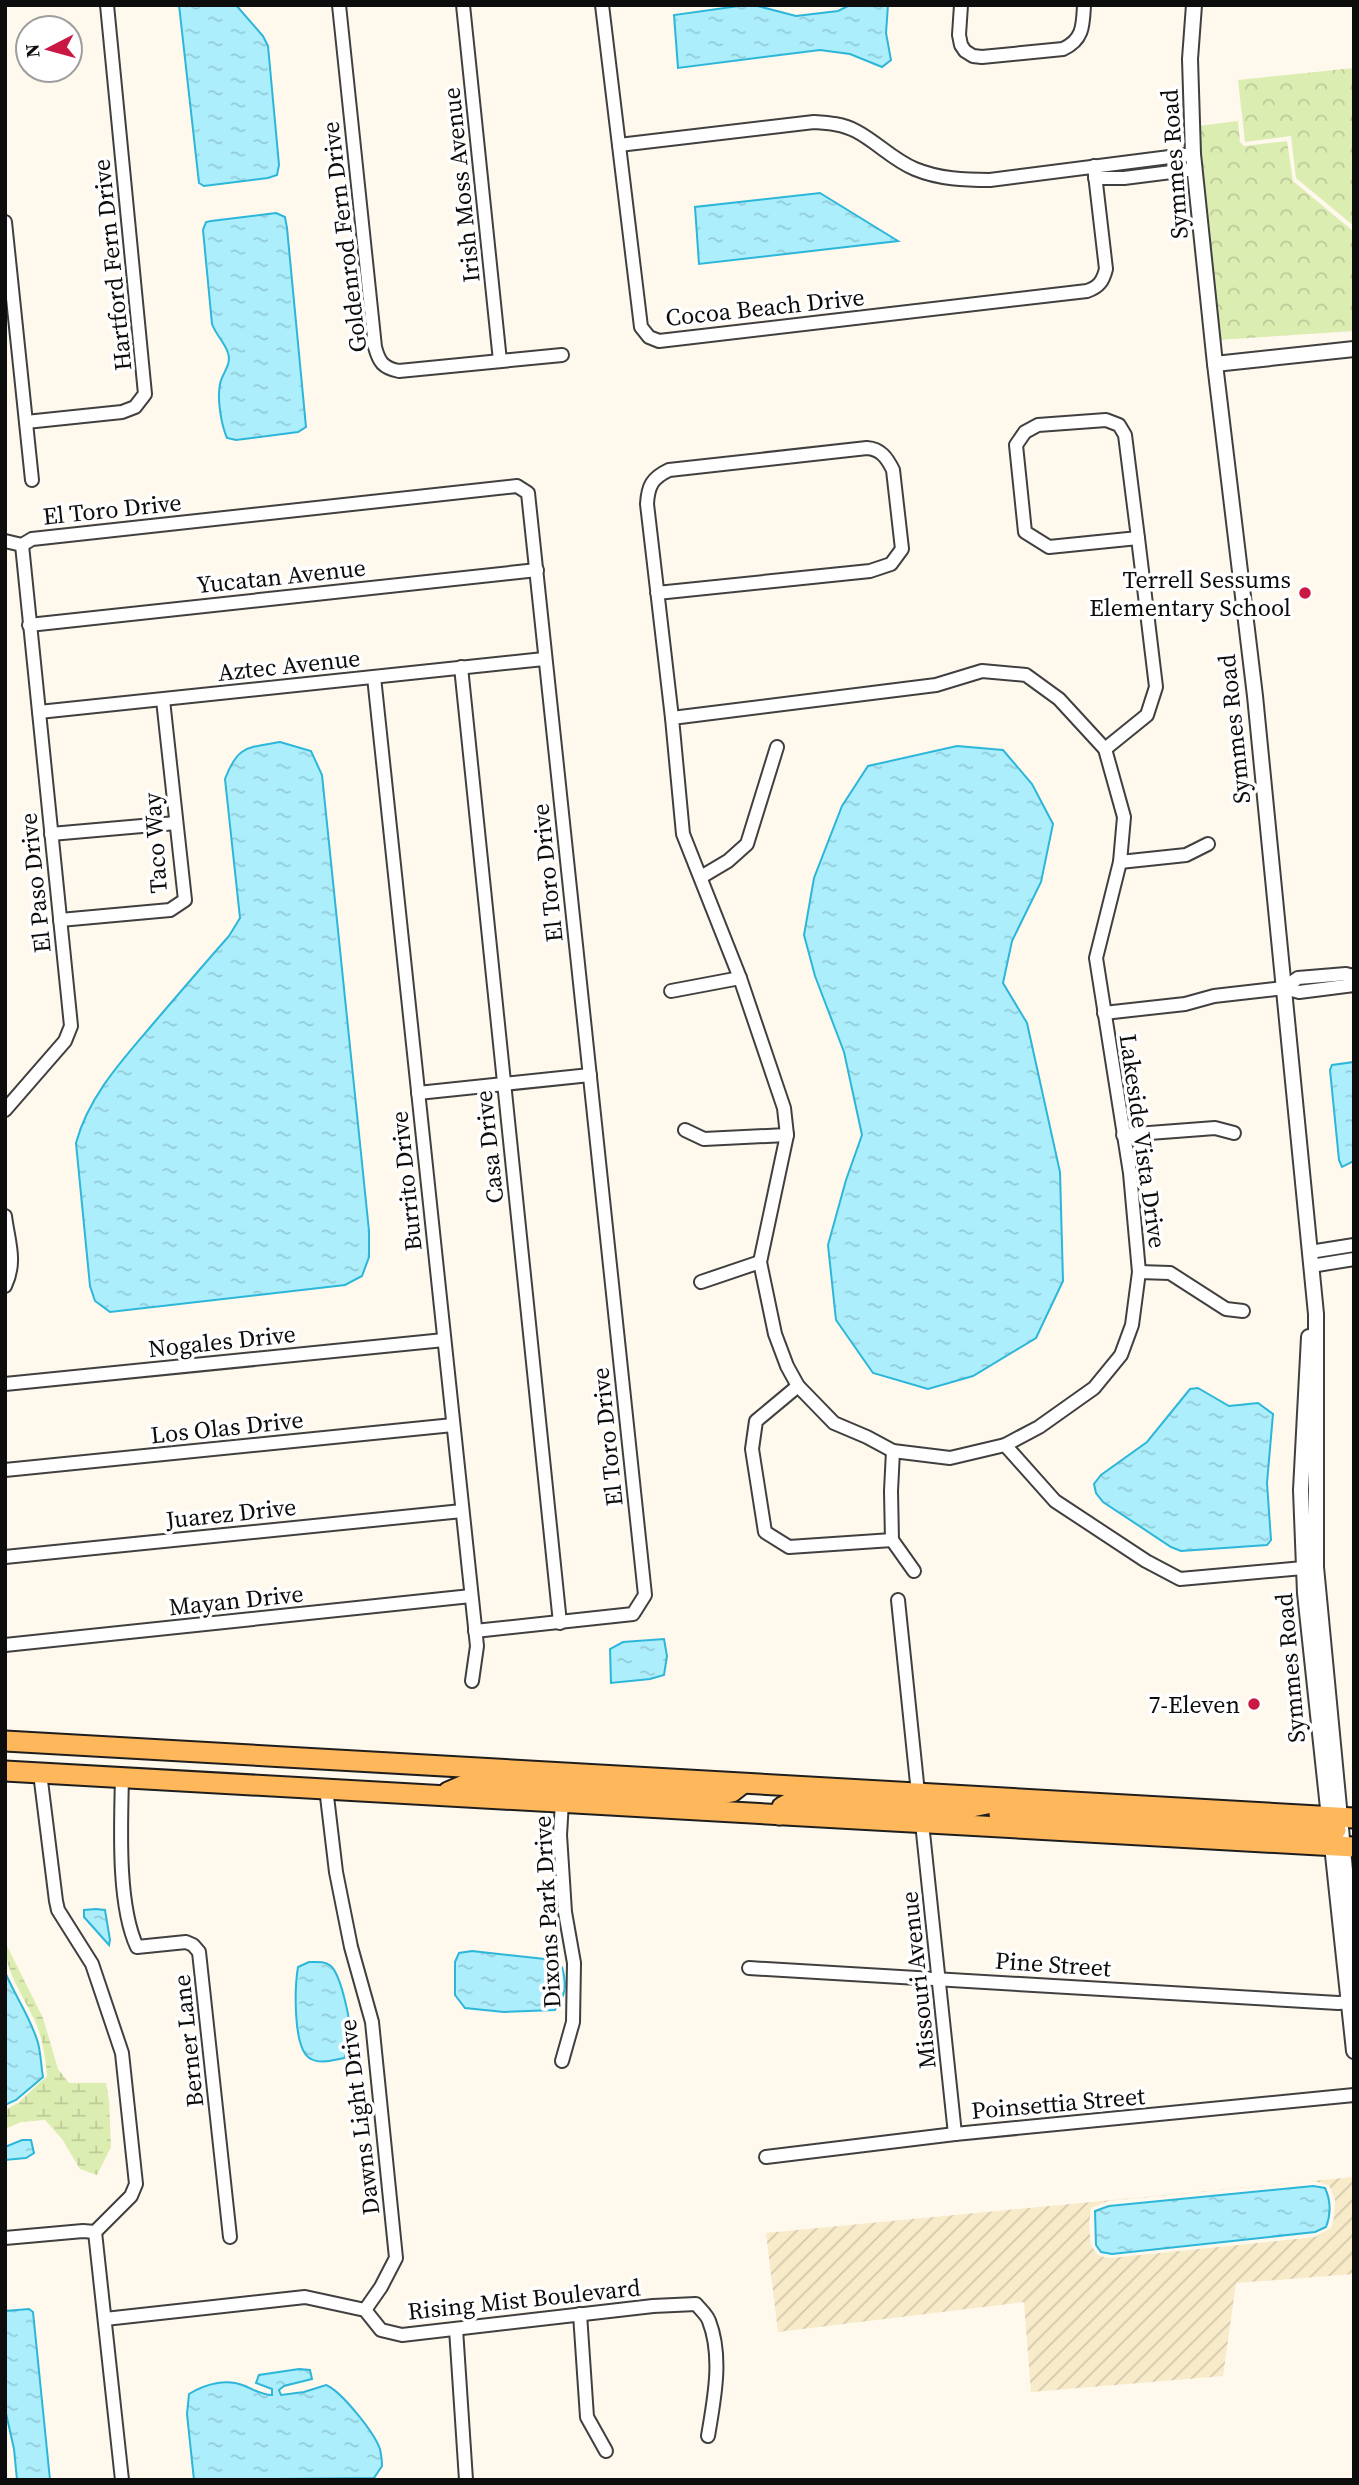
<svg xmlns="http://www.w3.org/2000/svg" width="1359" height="2485" font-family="'Source Serif 4',serif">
<defs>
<pattern id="farmland-furrows" width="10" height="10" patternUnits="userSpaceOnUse" patternTransform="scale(1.75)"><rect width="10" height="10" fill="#f8ebc9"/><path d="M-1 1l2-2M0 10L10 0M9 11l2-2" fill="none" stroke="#d3c8ab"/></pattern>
<pattern id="wetland-marsh" width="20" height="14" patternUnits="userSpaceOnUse" patternTransform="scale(1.75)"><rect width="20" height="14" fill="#dcedb2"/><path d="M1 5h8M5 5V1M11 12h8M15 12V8" fill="none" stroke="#bcca98"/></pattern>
<pattern id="park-crowns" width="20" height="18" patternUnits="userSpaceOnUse" patternTransform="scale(1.75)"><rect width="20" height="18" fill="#dcedb2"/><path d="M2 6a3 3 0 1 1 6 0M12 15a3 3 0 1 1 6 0" fill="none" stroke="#bcca98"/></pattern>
<pattern id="water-ripples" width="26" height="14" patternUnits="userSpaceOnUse" patternTransform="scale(1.75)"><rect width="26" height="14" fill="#aceefc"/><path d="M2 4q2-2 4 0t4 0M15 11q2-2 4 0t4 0" fill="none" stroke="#93cbd7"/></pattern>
</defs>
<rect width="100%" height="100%" fill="#fff8ec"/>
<path fill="url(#farmland-furrows)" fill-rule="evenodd" d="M1354 2177V2274L1236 2283 1223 2376 1031 2392 1024 2302 778 2332 766 2233ZM1313 2181 1329 2185 1335 2199 1334 2218 1331 2228 1315 2237 1111 2258 1099 2256 1091 2246 1089 2225 1091 2208 1108 2201Z"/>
<path fill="url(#wetland-marsh)" d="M5 1942 43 2018 58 2069 69 2083H106L109 2100 111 2147 97 2175 80 2169 62 2139 45 2120 21 2122 5 2129V2110L18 2103 47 2076C45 2054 42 2033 31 2013 19 1989 5 1969 5 1942Z"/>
<g fill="url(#park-crowns)">
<polygon points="1354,68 1354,226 1296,178 1291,136 1245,142 1238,80"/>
<polygon points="1238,121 1240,142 1244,146 1287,141 1293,181 1354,232 1354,331 1218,340 1198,126"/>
</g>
<g fill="url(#water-ripples)" stroke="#2cb6d9" stroke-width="2">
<polygon points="179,5 236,5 263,36 268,46 279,165 277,175 268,178 204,186 199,183"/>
<polygon points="746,5 754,5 796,16 838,11 850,5 888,5 886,33 891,60 882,67 850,54 820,50 678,68 674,15"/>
<polygon points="820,193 898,241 699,264 695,207"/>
<path d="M276 213 285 217 287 228 306 427 298 432 236 440 227 438C221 424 217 399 220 384 222 373 232 365 228 353 225 343 216 335 212 324L203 230 206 222 211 221Z"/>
<path d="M280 742 311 751 322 775 369 1231V1257L362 1276 345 1285 110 1312 95 1301 90 1286 76 1143C89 1094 126 1056 158 1018 182 990 205 963 229 936L240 918 225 779C238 745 247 748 280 742Z"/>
<polygon points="957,746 1003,750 1032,784 1053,824 1041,882 1012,941 1003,983 1027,1023 1060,1172 1063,1281 1036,1338 973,1376 928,1389 873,1373 836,1320 828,1245 846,1180 862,1135 844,1052 815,976 804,935 814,878 842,806 868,766"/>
<polygon points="1354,1062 1354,1161 1342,1167 1339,1160 1330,1070 1332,1065"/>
<polygon points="1198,1388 1229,1406 1258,1403 1273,1414 1267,1483 1271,1540 1267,1545 1181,1551 1171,1547 1103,1502 1096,1493 1094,1484 1101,1475 1147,1442 1190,1389"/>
<polygon points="664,1639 667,1656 664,1675 650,1679 611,1683 610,1649 623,1642"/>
<polygon points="96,1909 105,1910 110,1940 109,1945 84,1917 84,1910"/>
<path d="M472 1951 545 1959 562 1967C567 1985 566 1995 555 2010L504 2012 465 2008 455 1995V1962L459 1953Z"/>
<path d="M309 1962C317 1962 325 1961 331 1966 342 1977 352 2027 351 2043 351 2049 347 2053 344 2058 335 2060 320 2064 311 2059 292 2050 295 1985 298 1967Z"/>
<path d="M5 1972C15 1996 31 2018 38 2043 41 2054 41 2066 43 2077L16 2100 5 2105Z"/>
<polygon points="22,2140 31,2140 34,2153 26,2158 5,2160 5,2147"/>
<path d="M1313 2186 1325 2188C1331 2201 1331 2214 1326 2227L1315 2232 1112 2254 1101 2252 1096 2245 1095 2211 1109 2206Z"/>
<polygon points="29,2309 33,2312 50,2480 17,2480 14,2449 5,2409 5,2311"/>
<path d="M299 2369 310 2370 312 2379 284 2386 279 2390 281 2395 304 2392 326 2385C341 2391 374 2432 380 2449 381 2454 382 2460 382 2466L374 2478 194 2480 187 2414 189 2394C205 2384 227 2378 245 2386 254 2390 262 2395 272 2395V2389L256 2383 259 2375Z"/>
</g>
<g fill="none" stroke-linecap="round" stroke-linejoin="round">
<g stroke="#404040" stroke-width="16">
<g id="minor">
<path d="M339 5 375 347C379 362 383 368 399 371L562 355"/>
<polyline points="463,5 500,361"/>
<path d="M602 5 641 327 649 337 659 341 1087 291C1099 287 1103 281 1106 269L1094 166"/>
<path d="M961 5 959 35 961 45 965 51 973 56 982 57 1063 49C1083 40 1083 26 1084 5"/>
<path d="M619 145 814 122C829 123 843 124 856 131 877 142 893 160 915 169 939 179 965 180 990 180L1193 154"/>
<polyline points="1095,178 1124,178 1195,169"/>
<polyline points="5,222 32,480"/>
<polygon points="1106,420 1119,425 1125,435 1138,538 1049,547 1025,532 1016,445 1025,432 1038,425"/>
<polyline points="26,422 122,412 135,407 145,394 107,5"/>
<polyline points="5,541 22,545 32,539 517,486 528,493 645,1595 633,1614 475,1631"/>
<path d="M657 593 870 571 891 564 902 549 893 470C887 458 881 449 867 448L669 470C652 478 648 486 647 504L672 718"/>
<polyline points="29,625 537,570"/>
<polyline points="461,667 560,1623"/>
<polygon points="982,671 1026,675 1059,699 1105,749 1124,817 1120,862 1096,958 1130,1173 1139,1272 1132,1325 1121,1355 1094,1388 1039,1427 1005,1445 950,1458 893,1451 867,1437 834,1423 798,1386 787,1366 775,1334 760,1262 787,1135 784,1108 740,978 683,834 672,718 936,685"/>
<polyline points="374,677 477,1646 472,1681"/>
<polyline points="39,712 544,659"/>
<polyline points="1105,749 1147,715 1156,687 1138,538"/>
<polyline points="51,834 176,823"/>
<polyline points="1120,862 1186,855 1208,844"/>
<polyline points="701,877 728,861 747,844 777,747"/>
<polyline points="60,920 170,910 185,900 163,700"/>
<polyline points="1284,988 1298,978 1346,974 1354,976"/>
<polyline points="671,991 740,978"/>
<polyline points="1104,1013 1185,1004 1214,996 1284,988 1299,992 1354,985"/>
<polyline points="418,1093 590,1075"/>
<polyline points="5,1110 65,1041 71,1026 22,545"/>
<polyline points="685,1130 704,1139 787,1135"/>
<polyline points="1123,1135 1215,1128 1234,1133"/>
<path d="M5 1216C8 1241 17 1261 5 1286"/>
<polyline points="1310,1252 1354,1245"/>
<polyline points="1311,1266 1354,1259"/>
<polyline points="1139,1272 1170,1273 1226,1309 1243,1311"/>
<polyline points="701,1282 760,1262"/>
<polyline points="5,1384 444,1340"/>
<polyline points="798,1386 756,1421 752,1449 765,1532 789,1547 892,1540"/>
<polyline points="1005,1445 1055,1501 1146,1561 1180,1579 1314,1567"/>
<polyline points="893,1451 891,1491 892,1540 914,1571"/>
<polyline points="5,1470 453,1425"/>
<polyline points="5,1557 462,1511"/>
<polyline points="898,1600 918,1793"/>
<polyline points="5,1645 471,1596"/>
<polyline points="40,1773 56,1901 58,1910 92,1964 122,2053 136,2184 131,2196 95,2232"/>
<path d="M122 1777C121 1825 117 1904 137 1947L186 1942 193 1945 199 1952 230 2237"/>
<polyline points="326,1788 336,1872 351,1947 372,2022 396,2258 381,2287 365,2310"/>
<polyline points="562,1802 560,1835 565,1912 574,1963 573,2022 562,2061"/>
<polyline points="922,1823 955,2134"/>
<polyline points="749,1968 1338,2003 1354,2002"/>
<polyline points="766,2157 955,2134 1354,2095"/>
<polyline points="95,2232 122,2480"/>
<polyline points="5,2238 83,2231 95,2232"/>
<polyline points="580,2314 587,2417 606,2451"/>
<path d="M105 2319 305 2297 365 2310 381 2330 402 2335 653 2306 696 2304C700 2309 707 2315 709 2321 723 2357 714 2400 708 2436"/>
<polyline points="456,2329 466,2480"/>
</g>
</g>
<g stroke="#404040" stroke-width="18">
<g id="tertiary">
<polyline points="1194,5 1190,59 1193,154 1215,364 1255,696 1316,1314 1316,1567 1354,1964"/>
<polyline points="1215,364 1354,349"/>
<polyline points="1309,1337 1301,1490 1305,1593 1354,2051"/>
</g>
</g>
<g stroke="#1e1e1e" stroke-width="23">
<g id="primary">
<polyline points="5,1741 1354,1818"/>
<polyline points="5,1771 1354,1847"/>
<polyline points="448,1792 471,1782 715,1795 732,1792 741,1785"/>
<polyline points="999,1814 1336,1830"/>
<polyline points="779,1815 782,1807 791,1802 957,1810 987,1804"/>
</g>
</g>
<use href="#minor" stroke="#fff" stroke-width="12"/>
<use href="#tertiary" stroke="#fff" stroke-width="14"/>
<use href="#primary" stroke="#ffb75c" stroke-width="19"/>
</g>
<g fill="#c91844" stroke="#fff" stroke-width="2.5">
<circle cx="1305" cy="593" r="7"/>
<circle cx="1254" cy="1704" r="7"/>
</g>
<g text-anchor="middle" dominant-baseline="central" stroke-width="7" stroke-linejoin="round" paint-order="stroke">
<g font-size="24" fill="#0d0d0d" stroke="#fff">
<text transform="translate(1174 164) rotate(-94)">Symmes Road</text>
<text transform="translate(461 185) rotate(-96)">Irish Moss Avenue</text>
<text transform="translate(344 237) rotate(-97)">Goldenrod Fern Drive</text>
<text transform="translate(112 265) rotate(-96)">Hartford Fern Drive</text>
<text transform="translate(765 307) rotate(-6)">Cocoa Beach Drive</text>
<text transform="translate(112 509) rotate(-6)">El Toro Drive</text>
<text transform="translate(281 576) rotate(-6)">Yucatan Avenue</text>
<text transform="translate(289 665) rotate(-6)">Aztec Avenue</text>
<text transform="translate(1234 729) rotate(-96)">Symmes Road</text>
<text transform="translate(155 843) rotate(-94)">Taco Way</text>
<text transform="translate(547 873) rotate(-96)">El Toro Drive</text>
<text transform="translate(35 883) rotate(-96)">El Paso Drive</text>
<text transform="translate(1143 1141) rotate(82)">Lakeside Vista Drive</text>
<text transform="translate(489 1147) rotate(-96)">Casa Drive</text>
<text transform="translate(406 1181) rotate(-96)">Burrito Drive</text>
<text transform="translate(222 1341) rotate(-6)">Nogales Drive</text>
<text transform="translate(227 1427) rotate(-6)">Los Olas Drive</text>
<text transform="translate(607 1437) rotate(-96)">El Toro Drive</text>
<text transform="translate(231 1513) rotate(-6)">Juarez Drive</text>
<text transform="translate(236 1600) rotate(-6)">Mayan Drive</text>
<text transform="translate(1290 1668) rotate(-95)">Symmes Road</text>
<text transform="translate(547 1912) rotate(-93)">Dixons Park Drive</text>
<text transform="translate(1053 1964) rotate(4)">Pine Street</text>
<text transform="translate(918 1980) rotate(-96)">Missouri Avenue</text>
<text transform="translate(188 2041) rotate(-96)">Berner Lane</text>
<text transform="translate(1058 2103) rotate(-5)">Poinsettia Street</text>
<text transform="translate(359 2117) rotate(-97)">Dawns Light Drive</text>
<text transform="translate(524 2299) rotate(-6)">Rising Mist Boulevard</text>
</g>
<g font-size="24" fill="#0d0d0d" stroke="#fff" text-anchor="end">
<text x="1291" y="579">Terrell Sessums<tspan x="1291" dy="28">Elementary School</tspan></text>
<text x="1240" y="1704">7-Eleven</text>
</g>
</g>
<rect width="1359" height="2485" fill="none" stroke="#0d0d0d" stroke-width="14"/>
<g transform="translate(49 49) rotate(264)"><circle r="33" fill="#ffffff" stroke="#9e9e9e" stroke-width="2"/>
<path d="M0-5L12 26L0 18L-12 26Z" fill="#c91844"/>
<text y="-10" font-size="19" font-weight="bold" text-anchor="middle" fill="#0d0d0d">N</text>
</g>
</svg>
